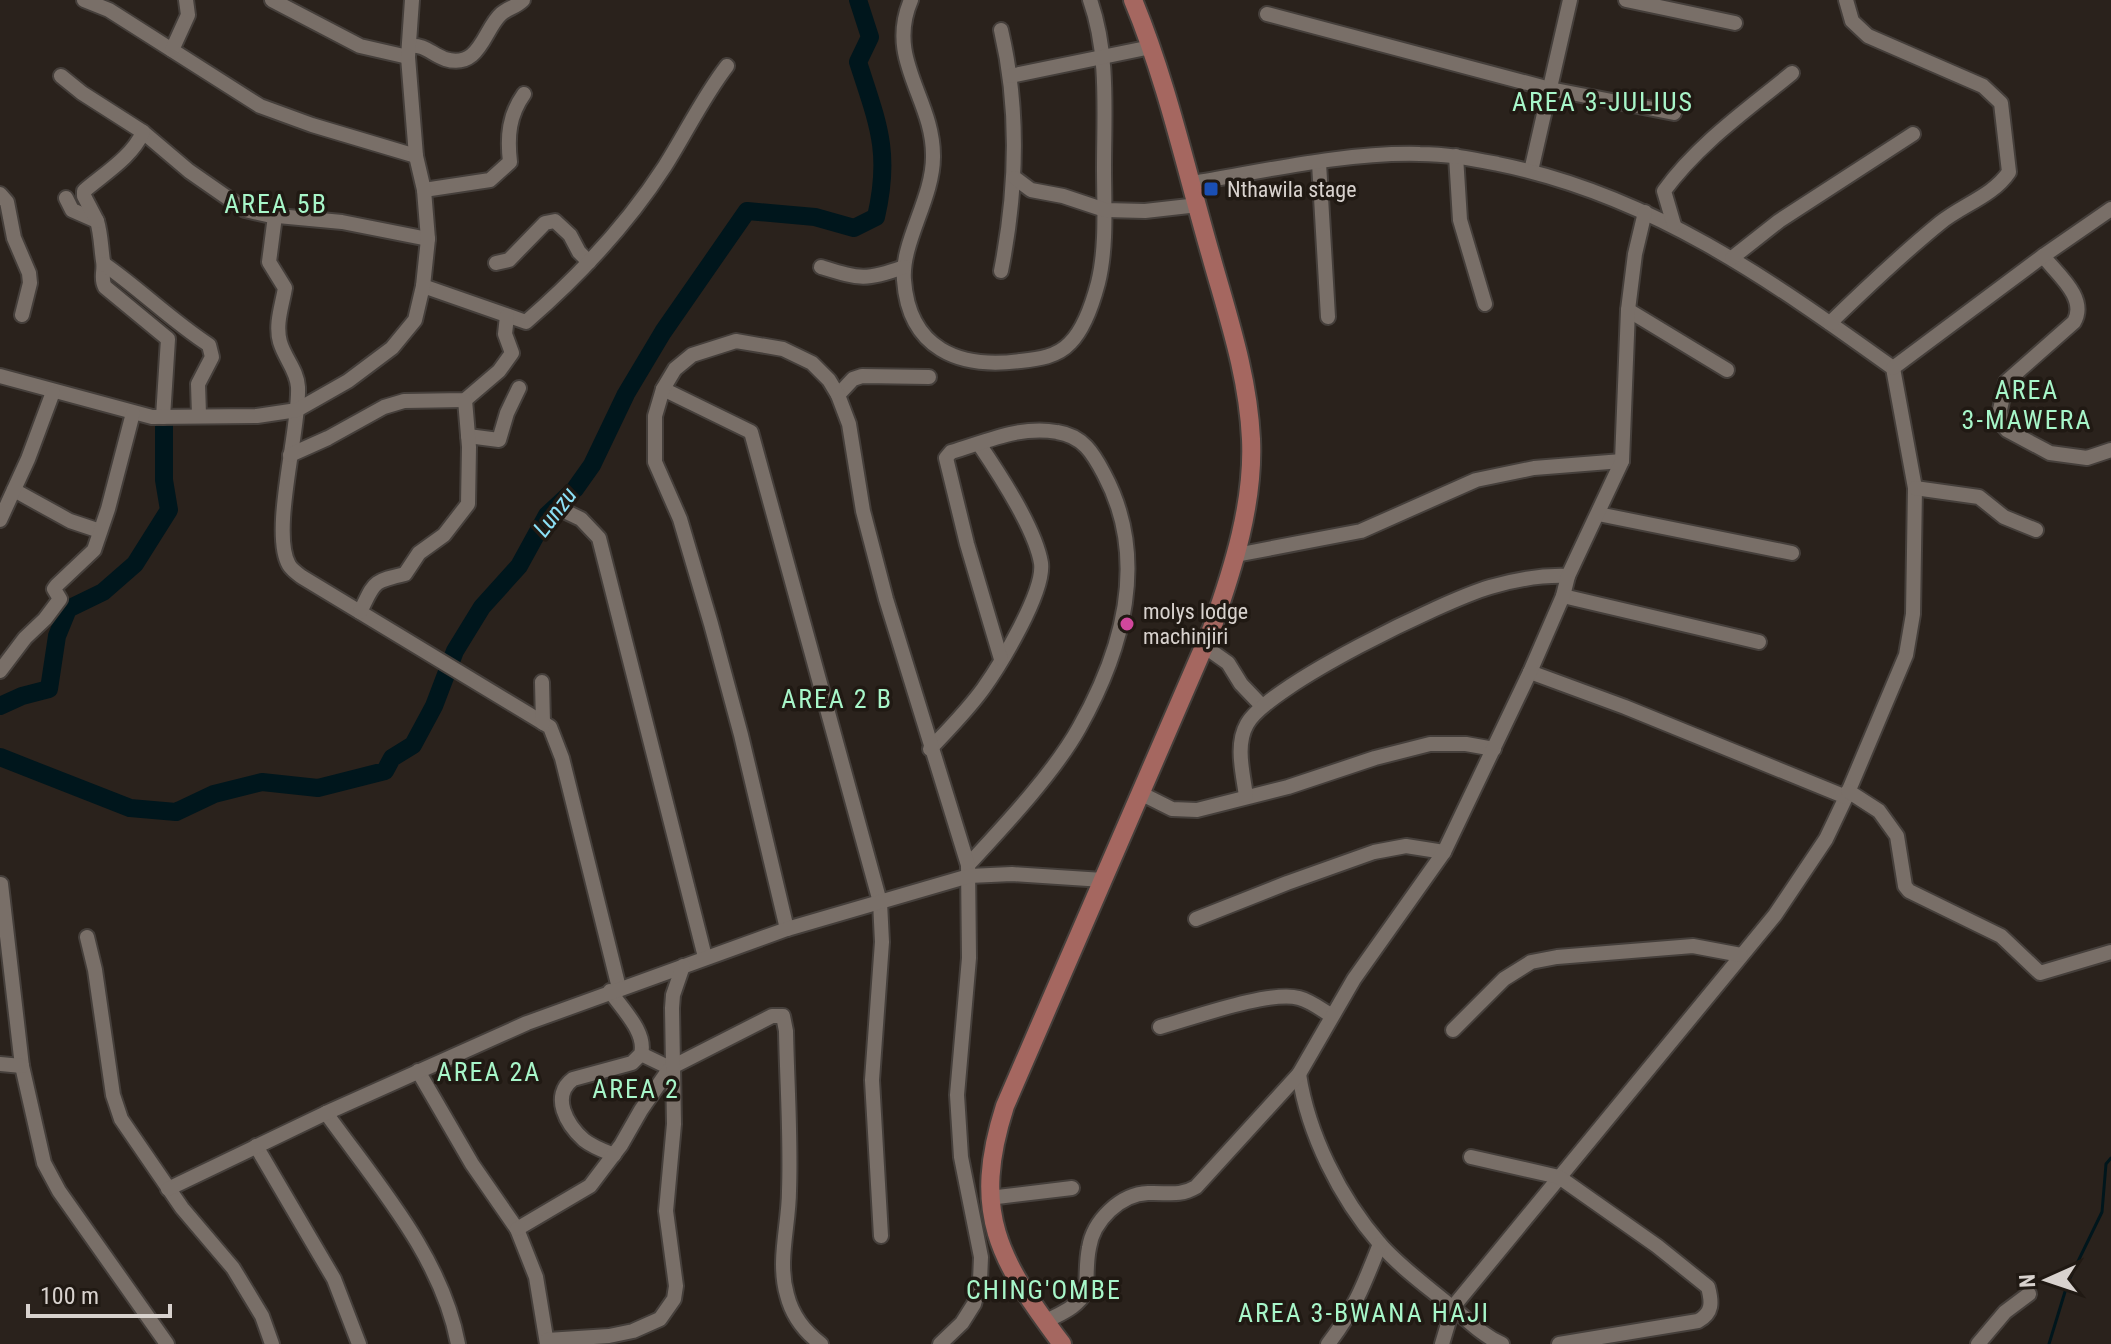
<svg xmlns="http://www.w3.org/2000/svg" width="2111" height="1344" font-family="'Roboto Condensed',sans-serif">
<rect width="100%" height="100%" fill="#2a221c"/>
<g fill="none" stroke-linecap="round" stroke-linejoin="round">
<polyline stroke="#00161c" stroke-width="3" points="2049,1344 2068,1282 2102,1212 2106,1164 2111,1158"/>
<g stroke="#00161c" stroke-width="18">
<polyline points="0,706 22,696 49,689 57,636 68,609 103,592 135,564 169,510 164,480 164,424"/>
<path d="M0 757 130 808 176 812 214 794 262 782 318 788 385 771 392 758 413 745 434 706 455 651 482 607 519 566 547 515 575 489 592 465 626 394 663 332 747 211 815 217 854 228 876 217C891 152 878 124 858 62L870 37 858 0"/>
</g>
<g stroke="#453f3b" stroke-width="18">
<g id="minor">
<polyline points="84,0 109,10 260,106 312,125 416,156"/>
<polyline points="272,0 360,46 408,57"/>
<path d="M911 0C885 60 934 99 933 157 933 198 901 243 904 280 909 349 959 369 1020 361 1038 359 1057 357 1070 343 1084 329 1093 302 1098 283 1107 247 1104 205 1104 168 1104 113 1109 53 1090 0"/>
<polyline points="1626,0 1735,23"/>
<polyline points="1267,14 1550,89 1674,113"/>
<path d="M1001 30C1020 111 1017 190 1001 271"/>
<path d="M409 46C425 44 431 54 445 59 480 70 484 29 501 14 508 8 516 7 523 0"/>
<polyline points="172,50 188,15 186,0"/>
<polyline points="61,76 82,93 143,132 189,171 245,210 267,215 342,222 428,239"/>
<polyline points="1010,76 1151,47"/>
<polyline points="1456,156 1460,220 1485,304"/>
<polyline points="1319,163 1328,317"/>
<polyline points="1531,171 1570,0"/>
<polyline points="1015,178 1031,190 1063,196 1105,210 1145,211 1198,205"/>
<path d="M1192 183C1265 171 1346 152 1420 154 1447 154 1472 159 1498 164 1651 195 1769 279 1893 368L1915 488 1913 614 1906 655 1846 797 1826 839 1775 915 1453 1307 1442 1344"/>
<path d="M424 190 490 180 510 162C507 136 509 115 524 94"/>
<polyline points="0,194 7,202 14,238 29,273 30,283 22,315"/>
<path d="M66 198 72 210 97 221C101 234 101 248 103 261 105 271 100 278 105 287L168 339 163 417"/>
<path d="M275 216 269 262 285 288C282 306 275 324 280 342 285 359 297 370 298 387 300 429 270 532 289 565 292 570 298 574 302 577L550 727 562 758 619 988"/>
<path d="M97 221 84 196V191C105 173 132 157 143 132"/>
<path d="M1674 225 1664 191C1699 143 1747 110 1792 73"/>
<path d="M2043 256C2057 274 2088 298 2074 322L2006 382 2000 410 2001 423 2007 430 2050 453 2087 458 2111 450"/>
<polyline points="1732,258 1779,221 1913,134"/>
<polyline points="496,263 509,260 545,223 555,221 570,235 579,252 589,262"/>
<path d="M104 264C141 290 172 321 209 345L212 357 198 384 199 415"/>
<path d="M821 267C860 279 865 281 904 267"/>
<path d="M423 286 526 322C579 276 627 225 665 166 686 133 703 97 727 66"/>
<polyline points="1628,310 1727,370"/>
<path d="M1830 323C1866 288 1902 254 1940 223 1962 205 1993 196 2009 172L2001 103 1983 86 1868 36 1852 21 1846 0"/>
<polyline points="1893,368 2043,256 2111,209"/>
<polyline points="0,376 152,417 257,416 297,410 348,381 392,348 415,320 423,286 428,239 424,190 416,156 408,57 412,0"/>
<polyline points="663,389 751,432 880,902 882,942 872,1080 881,1236"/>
<polyline points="838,395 853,379 862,376 929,377"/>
<polyline points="468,436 499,440 507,413 519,388"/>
<polyline points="290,455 328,438 384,407 404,401 465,400 499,371 512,353 505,334 507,316"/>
<polyline points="1915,488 1979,497 2004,517 2036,530"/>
<polyline points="14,490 70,521 100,531"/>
<polyline points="560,509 581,519 599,538 705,957"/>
<polyline points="1598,514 1792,553"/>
<polyline points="0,520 28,459 53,392"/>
<polyline points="1236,555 1361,531 1476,480 1534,468 1622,461"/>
<polyline points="1563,596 1759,642"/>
<path d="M360 612C375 582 371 582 405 574L419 553 444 535 468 504 469 447 465 400"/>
<polyline points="1204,646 1228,663 1241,684 1262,706"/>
<polyline points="0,671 25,638 45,619 60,599 54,589 57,585 94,550 108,509 133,413"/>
<polyline points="1530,672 1625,707 1846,797"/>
<polyline points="542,682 543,723"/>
<path d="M930 749C948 730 967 711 983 689 1000 665 1045 592 1041 563 1035 528 1000 475 979 444"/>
<polyline points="1848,791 1879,811 1897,836 1905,886 1909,891 2001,936 2040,973 2111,952"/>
<polyline points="1140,793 1172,809 1197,810 1288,787 1375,758 1430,744 1466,744 1494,749"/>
<path d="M1246 796C1243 773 1235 745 1247 724 1269 685 1443 601 1490 587 1517 579 1541 575 1568 576"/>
<path d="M968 865C1003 827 1054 773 1079 728 1123 650 1149 558 1104 474 1093 453 1083 436 1057 432 1021 425 985 442 951 452L946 458 967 544 1001 659"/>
<polyline points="1,884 22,1066 44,1163 59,1191 167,1344"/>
<polyline points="1196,919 1287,883 1374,852 1406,846 1444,852"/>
<polyline points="787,929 741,735 711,624 680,519 655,462 655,416 663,389 675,369 692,355 736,341 783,349 812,363 829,380 838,395 849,424 863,511 886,599 968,865 969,958 957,1095 961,1157 981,1257 980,1281 974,1304 962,1323 940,1344"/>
<polyline points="87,937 95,970 113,1095 121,1119 182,1208 233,1268 262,1316 272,1344"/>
<path d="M610 991C621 1008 647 1032 641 1054L632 1063 573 1079C550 1096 567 1125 584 1140 593 1147 604 1151 614 1155"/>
<path d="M1160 1027C1193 1018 1269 990 1299 998 1311 1001 1322 1010 1332 1016"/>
<polyline points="1453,1030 1504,979 1531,962 1557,957 1693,946 1741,955"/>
<polyline points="641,1054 670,1068"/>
<polyline points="0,1064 22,1066"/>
<polyline points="418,1071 472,1164 517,1229 536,1277 547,1344"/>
<path d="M1299 1074C1308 1134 1340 1198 1380 1244 1401 1268 1428 1287 1453 1308 1469 1321 1483 1336 1502 1344"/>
<path d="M326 1113C377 1184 442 1257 458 1344"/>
<polyline points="256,1146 334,1279 359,1344"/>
<path d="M1471 1157 1559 1177 1657 1246 1708 1287C1712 1302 1713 1313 1698 1321L1559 1344"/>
<polyline points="168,1189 326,1113 527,1023 787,929 969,876 1012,874 1103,880"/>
<polyline points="989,1198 1072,1188"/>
<path d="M517 1229 590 1186 621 1145 641 1110 670 1068 772 1016H783L786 1031C787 1084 791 1138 789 1191 789 1225 777 1261 787 1295 792 1315 805 1332 821 1344"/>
<path d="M1045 1322C1061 1313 1077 1308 1086 1291 1087 1277 1086 1262 1089 1248 1093 1221 1120 1194 1148 1193 1167 1192 1179 1197 1196 1187L1299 1074 1354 979 1444 852 1530 672 1563 596 1568 576 1622 461 1628 310 1635 254 1645 212"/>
<polyline points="547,1340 609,1336 633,1331 660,1319 674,1299 676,1286 666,1211 674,1124 672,1008 673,995 683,966"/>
<path d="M1328 1344C1354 1311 1365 1282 1380 1244"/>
<polyline points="1978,1344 2005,1312 2029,1294"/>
</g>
</g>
<g stroke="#453f3b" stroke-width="22">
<path id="major" d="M1062 1344C998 1259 971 1212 1005 1106L1212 628C1233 569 1254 503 1251 439 1248 375 1228 317 1211 256 1186 170 1167 82 1133 0"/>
</g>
<use href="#minor" stroke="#796f68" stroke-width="14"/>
<use href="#major" stroke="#a56760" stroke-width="18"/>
</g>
<rect fill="#1a4fb4" stroke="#201913" stroke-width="3" x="1203" y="181" width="16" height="16" rx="4"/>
<circle fill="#d1479c" stroke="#201913" stroke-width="3" cx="1127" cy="624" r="8"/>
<g text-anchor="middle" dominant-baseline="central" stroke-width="7" stroke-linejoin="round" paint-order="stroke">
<g font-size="22" fill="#d8d2ce" stroke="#201913" text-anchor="start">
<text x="1227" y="189">Nthawila stage</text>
<text x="1143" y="611">molys lodge<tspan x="1143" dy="25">machinjiri</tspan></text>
</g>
<g font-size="24" font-style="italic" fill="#8ce0f6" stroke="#201913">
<text transform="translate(555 512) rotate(-53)">Lunzu</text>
</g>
<g font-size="26" letter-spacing="2" fill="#a7f6c9" stroke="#201913">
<text x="1603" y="102">AREA 3-JULIUS</text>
<text x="276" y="204">AREA 5B</text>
<text x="2027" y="390">AREA<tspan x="2027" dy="30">3-MAWERA</tspan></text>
<text x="837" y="699">AREA 2 B</text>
<text x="489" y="1072">AREA 2A</text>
<text x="636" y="1089">AREA 2</text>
<text x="1044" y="1290">CHING'OMBE</text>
<text x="1364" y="1313">AREA 3-BWANA HAJI</text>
</g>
</g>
<g transform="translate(2047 1280) rotate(267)" stroke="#201913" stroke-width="6" paint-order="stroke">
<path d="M0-6L14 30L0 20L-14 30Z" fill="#d8d2ce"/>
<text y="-12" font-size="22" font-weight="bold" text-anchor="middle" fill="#d8d2ce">N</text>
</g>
<path d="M28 1304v12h142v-12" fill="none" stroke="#d8d2ce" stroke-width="4"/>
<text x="40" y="1304" font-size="24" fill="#d8d2ce" stroke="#201913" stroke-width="6" paint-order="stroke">100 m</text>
</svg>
